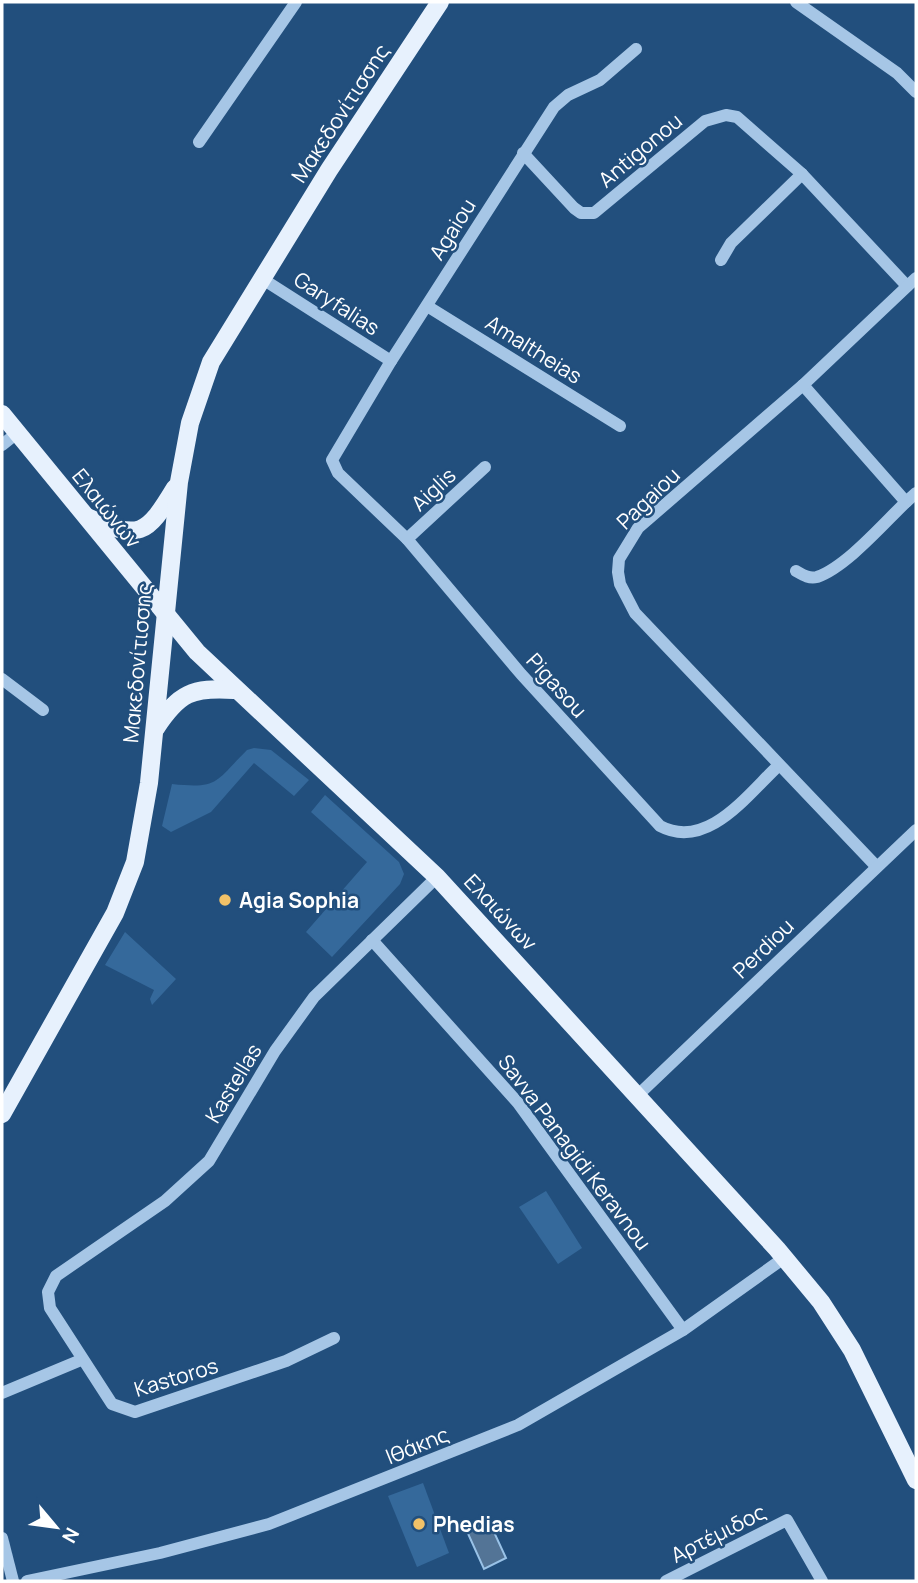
<svg xmlns="http://www.w3.org/2000/svg" width="918" height="1583" font-family="Manrope,sans-serif">
<rect width="100%" height="100%" fill="#224f7d"/>
<g fill="#35699b">
<path d="M254 748 271 750 309 780 294 796 254 763 211 812 171 832 162 826 172 784C219 789 215 782 247 750Z"/>
<polygon points="325,795 399,862 404,874 400,884 332,957 306,932 367,862 311,812"/>
<polygon points="125,932 176,979 152,1005 150,999 154,990 105,965"/>
<polygon points="546,1191 582,1248 558,1264 519,1207"/>
<polygon points="423,1483 449,1553 417,1567 388,1496"/>
</g>
<polygon fill="#537496" stroke="#99c2e7" stroke-width="2" points="487,1517 506,1558 484,1569 465,1527"/>
<g fill="none" stroke-linecap="round" stroke-linejoin="round">
<g stroke="#a6c6e6" stroke-width="12">
<polyline points="796,2 897,73 916,92"/>
<path d="M636 49 600 80 568 95 554 107 391 361 332 460 338 473 407 539 521 674 660 826C707 851 747 795 778 766"/>
<polyline points="199,142 296,2"/>
<polyline points="523,153 574,208 581,213 594,213 705,121 726,115 737,117 802,174 907,286"/>
<polyline points="721,260 731,243 802,174"/>
<polyline points="261,278 391,361"/>
<polyline points="427,306 620,426"/>
<polyline points="803,385 906,502 916,493"/>
<polyline points="2,445 17,433"/>
<polyline points="407,539 485,467"/>
<path d="M796 571C803 575 809 579 817 577 846 567 883 524 906 502"/>
<polyline points="2,679 43,710"/>
<polyline points="876,866 635,613 620,584 618,572 619,559 638,528 803,385 916,278"/>
<polyline points="372,940 518,1103 683,1330"/>
<polyline points="637,1096 916,830"/>
<polyline points="334,1338 286,1361 135,1412 112,1404 50,1308 48,1292 56,1276 165,1201 209,1161 275,1051 314,997 437,877"/>
<polyline points="2,1393 81,1360"/>
<polyline points="2,1538 13,1581"/>
<polyline points="27,1581 160,1553 269,1524 518,1425 683,1330 784,1258"/>
<polyline points="666,1581 787,1520 822,1581"/>
</g>
<g stroke="#e7f1fd" stroke-width="18">
<polyline points="2,414 197,652 437,877 777,1249 821,1302 852,1350 916,1480"/>
<path d="M87 517C140 540 146 536 175 488"/>
<path d="M156 728C179 693 192 687 234 690"/>
<polyline points="2,1114 115,913 135,862 149,783 179,482 190,423 211,362 329,170 440,2"/>
</g>
</g>
<g fill="#f2c268" stroke="#224f7d" stroke-width="2.5">
<circle cx="225" cy="900" r="7"/>
<circle cx="419" cy="1524" r="7"/>
</g>
<g text-anchor="middle" dominant-baseline="central" stroke-width="5" stroke-linejoin="round" paint-order="stroke">
<g font-size="21" fill="#fff" stroke="#224f7d">
<text transform="translate(340 113) rotate(-57)">Μακεδονίτισσης</text>
<text transform="translate(640 150) rotate(-40)">Antigonou</text>
<text transform="translate(452 229) rotate(-58)">Agaiou</text>
<text transform="translate(337 303) rotate(33)">Garyfalias</text>
<text transform="translate(534 349) rotate(32)">Amaltheias</text>
<text transform="translate(433 489) rotate(-43)">Aiglis</text>
<text transform="translate(648 498) rotate(-44)">Pagaiou</text>
<text transform="translate(107 508) rotate(51)">Ελαιώνων</text>
<text transform="translate(137 663) rotate(-85)">Μακεδονίτισσης</text>
<text transform="translate(557 685) rotate(48)">Pigasou</text>
<text transform="translate(501 912) rotate(47)">Ελαιώνων</text>
<text transform="translate(763 948) rotate(-44)">Perdiou</text>
<text transform="translate(233 1083) rotate(-59)">Kastellas</text>
<text transform="translate(575 1152) rotate(53)">Savva Panagidi Keravnou</text>
<text transform="translate(176 1377) rotate(-17)">Kastoros</text>
<text transform="translate(417 1445) rotate(-22)">Ιθάκης</text>
<text transform="translate(718 1533) rotate(-27)">Αρτέμιδος</text>
</g>
<g font-size="21" font-weight="bold" fill="#fff" stroke="#224f7d" text-anchor="start">
<text x="239" y="900">Agia Sophia</text>
<text x="433" y="1524">Phedias</text>
</g>
</g>
<rect width="918" height="1583" fill="none" stroke="#ffffff" stroke-width="7"/>
<g transform="translate(56 1527) rotate(119)" stroke="#224f7d" stroke-width="5" paint-order="stroke">
<path d="M0-5L12 26L0 18L-12 26Z" fill="#ffffff"/>
<text y="-10" font-size="19" font-weight="bold" text-anchor="middle" fill="#ffffff">N</text>
</g>
</svg>
